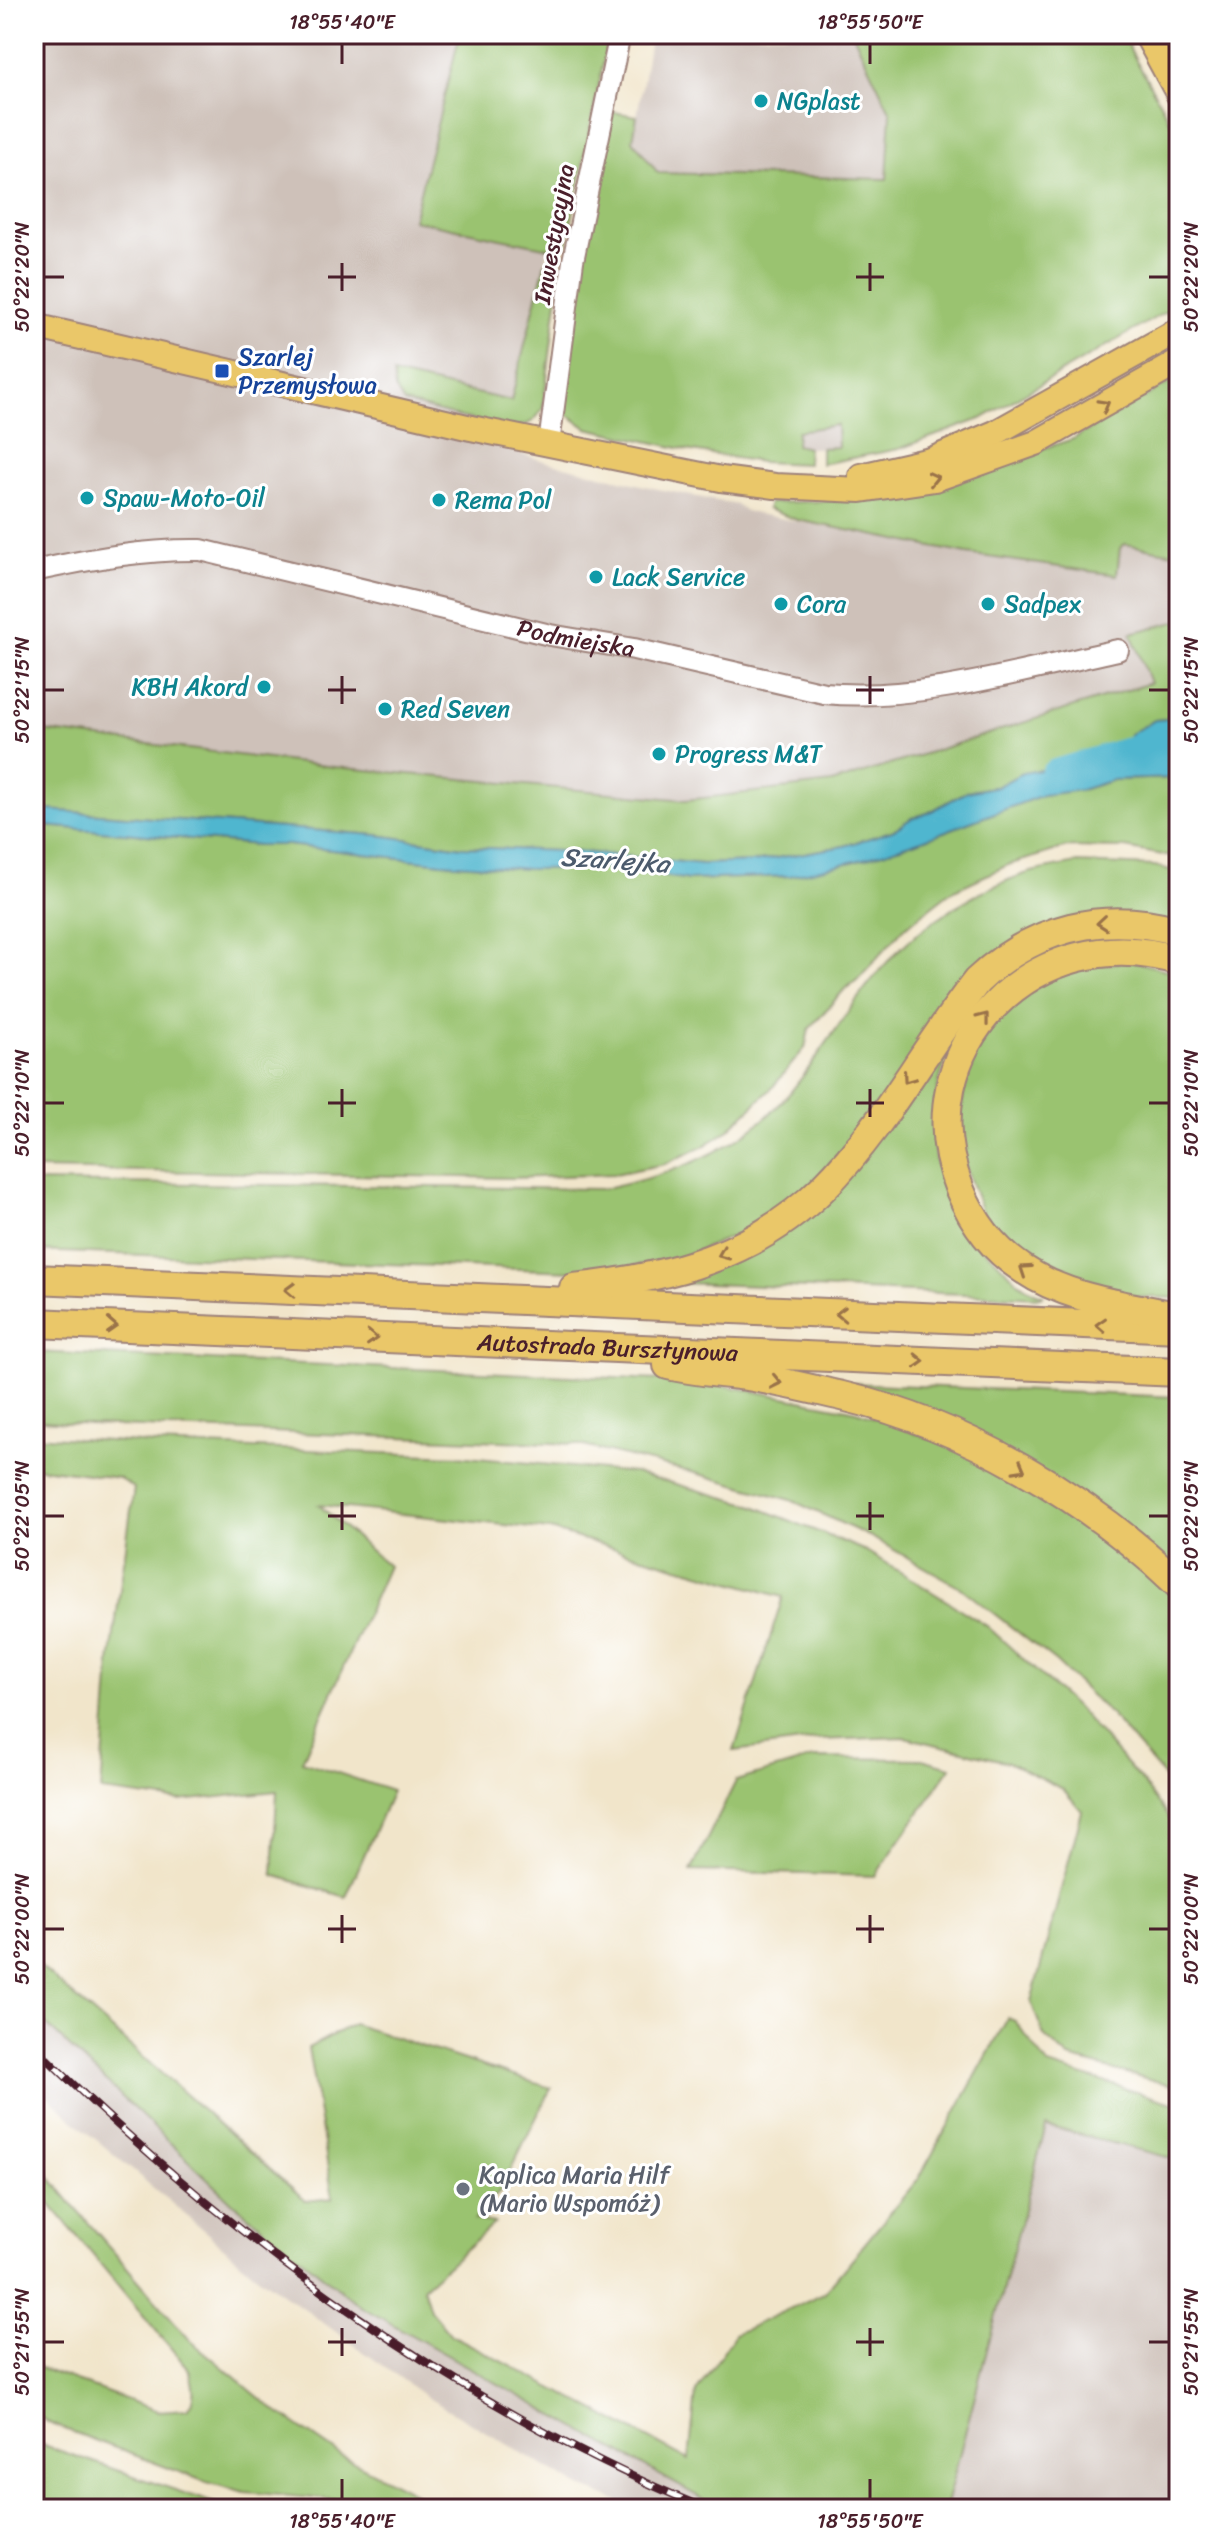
<svg xmlns="http://www.w3.org/2000/svg" width="1213" height="2543" font-family="Sriracha,sans-serif">
<rect width="100%" height="100%" fill="#fff"/>
<filter id="ink" filterUnits="userSpaceOnUse"><feTurbulence type="fractalNoise" baseFrequency=".0125" numOctaves="2"/><feDisplacementMap in="SourceGraphic" scale="16" xChannelSelector="R" yChannelSelector="G"/><feConvolveMatrix kernelMatrix="1 2 1 2 8 2 1 2 1" color-interpolation-filters="sRGB"/></filter>
<filter id="wash" filterUnits="userSpaceOnUse"><feTurbulence type="fractalNoise" baseFrequency=".006" numOctaves="4" result="noise"/><feDisplacementMap in="SourceGraphic" scale="32" xChannelSelector="R" yChannelSelector="G"/><feGaussianBlur stdDeviation="1.8" result="paint"/><feColorMatrix in="noise" values="0 0 0 0 0 0 0 0 0 0 0 0 0 0 0 0 0 1.4 0 .05"/><feComposite in="paint" operator="in"/></filter>
<g filter="url(#wash)">
<rect width="100%" height="100%" fill="#f1e5ca"/>
<g fill="#cec1b9">
<polygon points="34,34 460,34 413,220 549,248 511,402 394,374 395,389 505,426 500,447 544,461 653,488 737,505 747,512 967,554 1116,575 1120,548 1125,544 1179,554 1179,621 1131,634 1151,683 832,783 686,800 334,767 34,730"/>
<polygon points="651,34 853,34 892,113 888,179 657,173 633,140"/>
<polygon points="837,425 838,448 808,448 796,445 797,431"/>
<polygon points="34,2013 232,2202 360,2306 701,2498 733,2509 635,2509 577,2485 428,2398 254,2273 66,2114 34,2083"/>
<polygon points="1046,2126 1179,2160 1179,2509 945,2509"/>
</g>
<g fill="#9ac36f" stroke="#72714d" stroke-width="2">
<polygon points="460,34 609,34 567,245 549,248 413,220"/>
<polygon points="853,34 1124,34 1130,49 1179,137 1179,304 981,419 899,449 821,464 821,448 838,447 837,425 797,431 796,445 808,448 807,464 760,462 692,451 587,428 564,412 580,277 613,112 637,116 633,140 658,173 887,179 891,113"/>
<path d="M545 264 557 267 561 271 543 408C538 416 534 422 525 425 505 432 429 408 404 403L395 389 393 374 511 401Z"/>
<polygon points="1179,377 1179,554 1125,544 1120,548 1117,575 967,554 797,520 767,509 769,503 885,499 924,491 1019,456 1073,439"/>
<polygon points="1179,621 1179,718 1155,720 1130,734 1115,765 1089,762 1063,769 1047,769 998,786 966,792 928,813 912,818 892,831 844,846 754,862 702,864 584,852 463,847 377,835 34,809 34,730 334,767 686,800 832,783 1150,683 1131,633"/>
<polygon points="1179,778 1179,858 1125,848 1067,847 1008,865 950,892 904,928 857,980 844,990 809,1029 805,1048 772,1088 726,1132 702,1147 665,1164 615,1174 513,1178 34,1169 34,825 258,845 288,845 442,863 528,869 618,868 689,880 790,876 822,867 852,862 922,840 1048,793 1081,790 1113,780"/>
<path d="M1076 863 1155 866 1179 872V922L1017 940 827 1171 752 1228 681 1258 599 1272 34 1251V1182L603 1189C672 1175 741 1150 788 1095 831 1044 860 982 912 938 943 912 984 888 1022 875 1039 869 1058 867 1076 863Z"/>
<polygon points="1131,961 1179,973 1179,1298 1134,1297 1081,1285 1029,1261 983,1215 956,1141 969,1061 1009,1002 1068,969"/>
<path d="M956 1028 959 1031C925 1096 921 1173 968 1234 975 1243 986 1251 995 1259 1009 1273 1023 1290 1043 1295L1040 1297 682 1283 687 1277 743 1257Z"/>
<polygon points="34,1352 706,1382 857,1411 954,1447 1042,1493 1149,1572 1179,1599 1179,1794 1109,1713 1056,1662 960,1587 869,1536 791,1500 699,1474 576,1444 90,1425 34,1420"/>
<polygon points="824,1382 1179,1397 1179,1574 1137,1538"/>
<polygon points="34,1436 155,1444 457,1456 635,1473 749,1504 866,1551 987,1626 1081,1712 1143,1783 1179,1832 1179,2087 1069,2058 1044,2036 1031,2002 1082,1811 1063,1789 1008,1762 905,1737 816,1740 734,1751 783,1597 550,1530 319,1505 388,1566 302,1761 392,1791 346,1897 273,1875 277,1791 179,1801 101,1791 110,1663 134,1488 119,1478 34,1467"/>
<polygon points="813,1758 922,1759 951,1767 875,1876 691,1871 736,1781"/>
<polygon points="34,1961 306,2201 333,2198 308,2048 353,2024 551,2088 500,2191 475,2220 495,2223 423,2287 430,2310 450,2334 689,2460 696,2392 735,2334 824,2293 919,2178 1008,2018 1015,2021 1048,2065 1179,2105 1179,2160 1046,2126 945,2509 733,2509 701,2498 360,2306 232,2202 34,2013"/>
<path d="M34 2157 73 2205 190 2340 273 2409 340 2455 420 2496 428 2503 427 2508 245 2492 206 2482 49 2423 34 2413V2366L158 2411 187 2409C197 2397 193 2386 190 2371L34 2185Z"/>
<polygon points="34,2442 231,2509 96,2509 82,2505 79,2509 34,2509"/>
</g>
<polygon fill="#50b6cf" stroke="#4d6a7d" stroke-width="2" points="1179,718 1179,778 1113,780 1081,790 1043,795 922,840 864,859 790,876 689,880 618,868 528,869 442,863 288,845 258,845 34,825 34,809 377,835 463,847 584,852 702,864 754,862 844,846 892,831 912,818 928,813 966,792 998,786 1022,773 1047,769 1063,769 1089,762 1115,765 1129,735 1155,720"/>
<g fill="none" stroke-linecap="round" stroke-linejoin="round">
<polyline stroke="#50b6cf" stroke-width="32" points="1056,775 1125,754 1179,743"/>
</g>
</g>
<g filter="url(#ink)">
<g fill="none" stroke-linecap="round" stroke-linejoin="round">
<g stroke="#9e827a" stroke-width="24">
<g id="minor">
<polyline points="549,444 573,261 620,34"/>
<path id="s1" d="M34 571C90 559 144 549 201 550L550 635 634 649 824 693C919 702 1025 670 1118 650"/>
</g>
</g>
<g stroke="#9e827a" stroke-width="28">
<g id="major">
<polyline points="1146,34 1179,95"/>
<polyline points="1178,34 1179,36"/>
<polyline points="34,326 471,428 721,479 775,486 861,490 935,479 1036,443 1179,362"/>
<polyline points="861,476 931,460 995,433 1179,330"/>
</g>
</g>
<g stroke="#9e827a" stroke-width="32">
<g id="highway">
<polyline points="34,1279 1179,1328"/>
<path d="M574 1288C668 1278 755 1256 824 1187 884 1127 924 1048 977 981 1034 927 1103 910 1179 931"/>
<path d="M1166 1314C1117 1304 1066 1298 1023 1269 994 1250 973 1222 960 1190 903 1048 1037 915 1179 961"/>
<path id="s2" d="M34 1323 1179 1372"/>
<path d="M668 1365C694 1371 720 1373 747 1376 778 1381 811 1389 842 1396 965 1425 1089 1498 1179 1585"/>
</g>
</g>
<use href="#minor" stroke="#fff" stroke-width="20"/>
<use href="#major" stroke="#eac769" stroke-width="24"/>
<use href="#highway" stroke="#eac769" stroke-width="28"/>
<g stroke="#4a1f2b" stroke-width="8">
<path id="rail" d="M34 2046C226 2236 456 2406 707 2509"/>
</g>
<use href="#rail" stroke="#fff" stroke-width="5" stroke-dasharray="15" stroke-linecap="butt"/>
</g>
<defs><path id="oneway-chevron" d="M-2-3.5L2.5 0L-2 3.5" fill="none" stroke-width="1.6" stroke-linecap="round" stroke-linejoin="round" transform="scale(2)"/></defs>
<g stroke="#9a734a">
<use href="#oneway-chevron" transform="translate(1104 405) rotate(-30)"/>
<use href="#oneway-chevron" transform="translate(933 478) rotate(-13)"/>
<use href="#oneway-chevron" transform="translate(1102 923) rotate(175)"/>
<use href="#oneway-chevron" transform="translate(984 1018) rotate(-52)"/>
<use href="#oneway-chevron" transform="translate(908 1078) rotate(125)"/>
<use href="#oneway-chevron" transform="translate(723 1254) rotate(157)"/>
<use href="#oneway-chevron" transform="translate(1025 1270) rotate(-146)"/>
<use href="#oneway-chevron" transform="translate(290 1290) rotate(-178)"/>
<use href="#oneway-chevron" transform="translate(841 1314) rotate(-178)"/>
<use href="#oneway-chevron" transform="translate(1101 1325) rotate(-177)"/>
<use href="#oneway-chevron" transform="translate(112 1326) rotate(3)"/>
<use href="#oneway-chevron" transform="translate(372 1338) rotate(3)"/>
<use href="#oneway-chevron" transform="translate(919 1361) rotate(2)"/>
<use href="#oneway-chevron" transform="translate(776 1382) rotate(12)"/>
<use href="#oneway-chevron" transform="translate(1020 1468) rotate(29)"/>
</g>
</g>
<path fill="none" stroke="#4a1f2b" stroke-width="3" d="M342 44V64M870 44V64M342 263V291M870 263V291M44 277H64M328 277H356M856 277H884M1149 277H1169M342 676V704M870 676V704M44 690H64M328 690H356M856 690H884M1149 690H1169M342 1089V1117M870 1089V1117M44 1103H64M328 1103H356M856 1103H884M1149 1103H1169M342 1502V1530M870 1502V1530M44 1516H64M328 1516H356M856 1516H884M1149 1516H1169M342 1915V1943M870 1915V1943M44 1929H64M328 1929H356M856 1929H884M1149 1929H1169M342 2328V2356M870 2328V2356M44 2342H64M328 2342H356M856 2342H884M1149 2342H1169M342 2479V2499M870 2479V2499"/>
<g fill="#0f9aa8" stroke="#fff" stroke-width="3">
<circle cx="761" cy="101" r="8"/>
<circle cx="87" cy="498" r="8"/>
<circle cx="439" cy="500" r="8"/>
<circle cx="596" cy="577" r="8"/>
<circle cx="781" cy="604" r="8"/>
<circle cx="988" cy="604" r="8"/>
<circle cx="264" cy="687" r="8"/>
<circle cx="385" cy="709" r="8"/>
<circle cx="659" cy="754" r="8"/>
</g>
<rect fill="#1a4fb4" stroke="#fff" stroke-width="3" x="214" y="363" width="16" height="16" rx="4"/>
<circle fill="#6b7280" stroke="#fff" stroke-width="3" cx="463" cy="2189" r="8"/>
<g text-anchor="middle" dominant-baseline="central" stroke-width="6" stroke-linejoin="round" paint-order="stroke">
<g font-size="24" fill="#0d838f" stroke="#fff" text-anchor="start">
<text x="777" y="101">NGplast</text>
<text x="103" y="498">Spaw-Moto-Oil</text>
<text x="455" y="500">Rema Pol</text>
<text x="612" y="577">Lack Service</text>
<text x="797" y="604">Cora</text>
<text x="1004" y="604">Sadpex</text>
<text x="248" y="687" text-anchor="end">KBH Akord</text>
<text x="401" y="709">Red Seven</text>
<text x="675" y="754">Progress M&amp;T</text>
</g>
<g font-size="24" fill="#4a1f2b" stroke="#fff">
<text transform="translate(554 234) rotate(-80)">Inwestycyjna</text>
<text stroke="none"><textPath href="#s1" startOffset="554">Podmiejska</textPath></text>
<text stroke="none"><textPath href="#s2" startOffset="574">Autostrada Bursztynowa</textPath></text>
</g>
<g font-size="24" fill="#164399" stroke="#fff" text-anchor="start">
<text x="238" y="357">Szarlej<tspan x="238" dy="28">Przemysłowa</tspan></text>
</g>
<g font-size="24" fill="#5b616d" stroke="#fff" text-anchor="start">
<text x="479" y="2175">Kaplica Maria Hilf<tspan x="479" dy="28">(Mario Wspomóż)</tspan></text>
</g>
<g font-size="26" font-style="italic" fill="#4c5b6d" stroke="#fff">
<text transform="translate(615 860) rotate(4)">Szarlejka</text>
</g>
</g>
<rect width="1213" height="2543" fill="none" stroke="#fff" stroke-width="88"/>
<rect x="44" y="44" width="1125" height="2455" fill="none" stroke="#4a1f2b" stroke-width="3"/>
<g font-size="20" text-anchor="middle" fill="#4a1f2b">
<text x="342" y="29">18°55'40"E</text>
<text x="870" y="29">18°55'50"E</text>
<text transform="translate(22 277) rotate(-90)" y="7">50°22'20"N</text>
<text transform="translate(1191 277) rotate(-90)" y="7">50°22'20"N</text>
<text transform="translate(22 690) rotate(-90)" y="7">50°22'15"N</text>
<text transform="translate(1191 690) rotate(-90)" y="7">50°22'15"N</text>
<text transform="translate(22 1103) rotate(-90)" y="7">50°22'10"N</text>
<text transform="translate(1191 1103) rotate(-90)" y="7">50°22'10"N</text>
<text transform="translate(22 1516) rotate(-90)" y="7">50°22'05"N</text>
<text transform="translate(1191 1516) rotate(-90)" y="7">50°22'05"N</text>
<text transform="translate(22 1929) rotate(-90)" y="7">50°22'00"N</text>
<text transform="translate(1191 1929) rotate(-90)" y="7">50°22'00"N</text>
<text transform="translate(22 2342) rotate(-90)" y="7">50°21'55"N</text>
<text transform="translate(1191 2342) rotate(-90)" y="7">50°21'55"N</text>
<text x="342" y="2528">18°55'40"E</text>
<text x="870" y="2528">18°55'50"E</text>
</g>
</svg>
